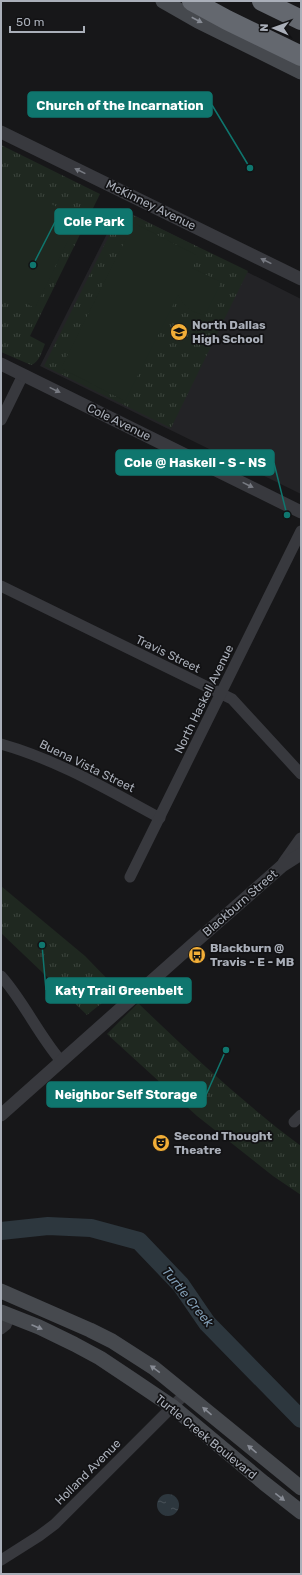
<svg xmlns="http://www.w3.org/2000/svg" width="302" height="1575" font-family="Rubik,sans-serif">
<defs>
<pattern id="park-tufts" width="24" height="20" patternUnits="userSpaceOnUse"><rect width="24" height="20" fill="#1f2820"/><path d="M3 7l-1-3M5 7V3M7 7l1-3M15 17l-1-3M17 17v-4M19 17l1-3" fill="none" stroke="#3d453e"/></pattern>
<pattern id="water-ripples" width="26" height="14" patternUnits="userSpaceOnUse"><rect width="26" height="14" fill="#2d373e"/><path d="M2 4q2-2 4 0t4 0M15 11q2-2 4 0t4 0" fill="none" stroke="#495158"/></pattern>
</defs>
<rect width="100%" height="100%" fill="#171719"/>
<polygon fill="#232326" points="120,208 301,299 301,494 40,366"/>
<g fill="url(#park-tufts)">
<path d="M1 145 100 194 30 336 45 344C42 351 39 363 31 365L1 352Z"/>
<polygon points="122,210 248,271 171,428 44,366"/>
<polygon points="1,886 85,956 118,990 87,1015 1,933"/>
<path d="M138 1003C190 1053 243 1103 301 1146V1195L273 1176 197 1116 107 1034Z"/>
</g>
<g fill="#1f2820">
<polygon points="1,179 79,218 35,308 1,291"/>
<path d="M134 223 198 256 192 268 219 281 220 285 205 315C191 313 184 306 178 295L125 401 61 368Z"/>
</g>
<circle fill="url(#water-ripples)" cx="168" cy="1505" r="11"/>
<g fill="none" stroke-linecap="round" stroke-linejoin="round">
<polyline stroke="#2d373e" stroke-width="18" points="1,1231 48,1226 91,1228 139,1241 181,1285 207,1323 301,1419"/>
<g stroke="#38393e" stroke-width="11">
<polyline points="1,420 23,375"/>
<polyline points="1,586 232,699 301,774"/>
<path d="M1 744C58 760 108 790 160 818"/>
<polyline points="130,877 301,531"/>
<path d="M1 976C24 1002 38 1034 61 1061"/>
<polyline points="294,1122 301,1115"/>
<polyline points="1,1329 6,1325 10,1316"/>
<polyline points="1,1560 39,1536 55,1524 186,1393"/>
</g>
<g stroke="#38393e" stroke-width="13">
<polyline points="1,132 301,279"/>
<polyline points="1,364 301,512"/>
<polyline points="284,863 301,839"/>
<polyline points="1,1115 192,945 282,866 301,854"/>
</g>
<g stroke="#46494e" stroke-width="15">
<polyline points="163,1 198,21 301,72"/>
<polyline points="1,1291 90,1330 112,1341 154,1368 301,1488"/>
<polyline points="1,1312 39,1327 74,1344 100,1358 133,1380 173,1407 264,1483 301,1512"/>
</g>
<g stroke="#64686f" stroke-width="20">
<polyline points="192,1 227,20 301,56"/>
<polyline points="262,1 301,20"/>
</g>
</g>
<defs><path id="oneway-solid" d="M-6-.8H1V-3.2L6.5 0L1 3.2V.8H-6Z"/></defs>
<g fill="#878b94">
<use href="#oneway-solid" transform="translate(197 20) rotate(27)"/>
<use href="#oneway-solid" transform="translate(37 1327) rotate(23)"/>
<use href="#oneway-solid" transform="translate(155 1369) rotate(-144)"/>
<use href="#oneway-solid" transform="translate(207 1411) rotate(-140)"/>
<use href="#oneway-solid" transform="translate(252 1449) rotate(-140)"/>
<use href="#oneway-solid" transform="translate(280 1497) rotate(38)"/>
</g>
<g fill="#777a82">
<use href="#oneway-solid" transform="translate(80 171) rotate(-154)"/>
<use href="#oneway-solid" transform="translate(266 261) rotate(-154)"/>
<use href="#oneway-solid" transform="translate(55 390) rotate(26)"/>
<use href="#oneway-solid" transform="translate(248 485) rotate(26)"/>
</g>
<defs>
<g id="school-disc" transform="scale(0.9)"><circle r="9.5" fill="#f2ae37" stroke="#121214"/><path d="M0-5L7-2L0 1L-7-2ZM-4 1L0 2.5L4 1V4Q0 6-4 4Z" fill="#111"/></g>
<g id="bus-disc" transform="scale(0.9)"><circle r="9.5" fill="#f2ae37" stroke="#121214"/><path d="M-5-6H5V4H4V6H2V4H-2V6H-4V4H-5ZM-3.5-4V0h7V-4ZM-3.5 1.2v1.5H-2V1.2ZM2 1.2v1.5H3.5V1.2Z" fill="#111"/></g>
<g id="theatre-disc" transform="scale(0.9)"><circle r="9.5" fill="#f2ae37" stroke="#121214"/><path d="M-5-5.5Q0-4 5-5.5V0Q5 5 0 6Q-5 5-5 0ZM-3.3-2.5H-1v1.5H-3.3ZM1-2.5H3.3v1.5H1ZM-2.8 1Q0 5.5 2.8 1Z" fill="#111"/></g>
</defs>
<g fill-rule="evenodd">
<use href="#school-disc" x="179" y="332"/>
<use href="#bus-disc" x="197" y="955"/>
<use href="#theatre-disc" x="161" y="1143"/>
</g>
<g text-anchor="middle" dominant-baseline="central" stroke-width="3.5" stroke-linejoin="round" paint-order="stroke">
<g font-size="12" fill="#aaafb9" stroke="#121214">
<text transform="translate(151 205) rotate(26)">McKinney Avenue</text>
<text transform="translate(119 422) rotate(26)">Cole Avenue</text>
<text transform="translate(168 654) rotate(26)">Travis Street</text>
<text transform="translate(204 699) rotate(-64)">North Haskell Avenue</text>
<text transform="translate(87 766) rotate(26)">Buena Vista Street</text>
<text transform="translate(240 903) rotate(-41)">Blackburn Street</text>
<text transform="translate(206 1437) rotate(39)">Turtle Creek Boulevard</text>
<text transform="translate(88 1472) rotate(-45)">Holland Avenue</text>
</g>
<g font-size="12" font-weight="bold" fill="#aaafb9" stroke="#121214" text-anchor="start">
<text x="192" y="325">North Dallas<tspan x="192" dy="14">High School</tspan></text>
<text x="210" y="948">Blackburn @<tspan x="210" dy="14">Travis - E - MB</tspan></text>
<text x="174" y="1136">Second Thought<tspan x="174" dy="14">Theatre</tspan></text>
</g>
<g font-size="13" font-style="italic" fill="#819db4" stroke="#121214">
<text transform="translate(188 1297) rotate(51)">Turtle Creek</text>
</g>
</g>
<path fill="none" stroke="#0f766e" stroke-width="1.5" d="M250 168L212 105M33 265L55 222M287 515L274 463M42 945L46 990M226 1050L206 1095"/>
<g fill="#0f766e" stroke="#121214" stroke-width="1.5">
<circle cx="250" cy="168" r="4"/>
<circle cx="33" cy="265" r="4"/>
<circle cx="287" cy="515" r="4"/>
<circle cx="42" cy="945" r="4"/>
<circle cx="226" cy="1050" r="4"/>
</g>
<g fill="#0f766e" stroke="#0f766e" stroke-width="1.5">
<rect x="28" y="92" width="184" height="25" rx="4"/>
<rect x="55" y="209" width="77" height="25" rx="4"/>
<rect x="116" y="450" width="158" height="25" rx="4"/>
<rect x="46" y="978" width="145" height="25" rx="4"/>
<rect x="47" y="1082" width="159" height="25" rx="4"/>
</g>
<g font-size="13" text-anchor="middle" font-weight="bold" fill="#fff">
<text x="120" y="110">Church of the Incarnation</text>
<text x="94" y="226">Cole Park</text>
<text x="195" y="467">Cole @ Haskell - S - NS</text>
<text x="119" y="995">Katy Trail Greenbelt</text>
<text x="126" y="1099">Neighbor Self Storage</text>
</g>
<rect width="302" height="1575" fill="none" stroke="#aaafb9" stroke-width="4"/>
<g transform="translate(274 28) rotate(272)" stroke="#121214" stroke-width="3" paint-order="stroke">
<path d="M0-3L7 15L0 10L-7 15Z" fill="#aaafb9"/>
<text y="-6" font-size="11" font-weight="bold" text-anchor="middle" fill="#aaafb9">N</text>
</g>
<path d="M10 26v6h74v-6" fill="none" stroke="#aaafb9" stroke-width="2"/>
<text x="16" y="26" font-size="12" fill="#aaafb9" stroke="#121214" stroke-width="3" paint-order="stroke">50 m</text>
</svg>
